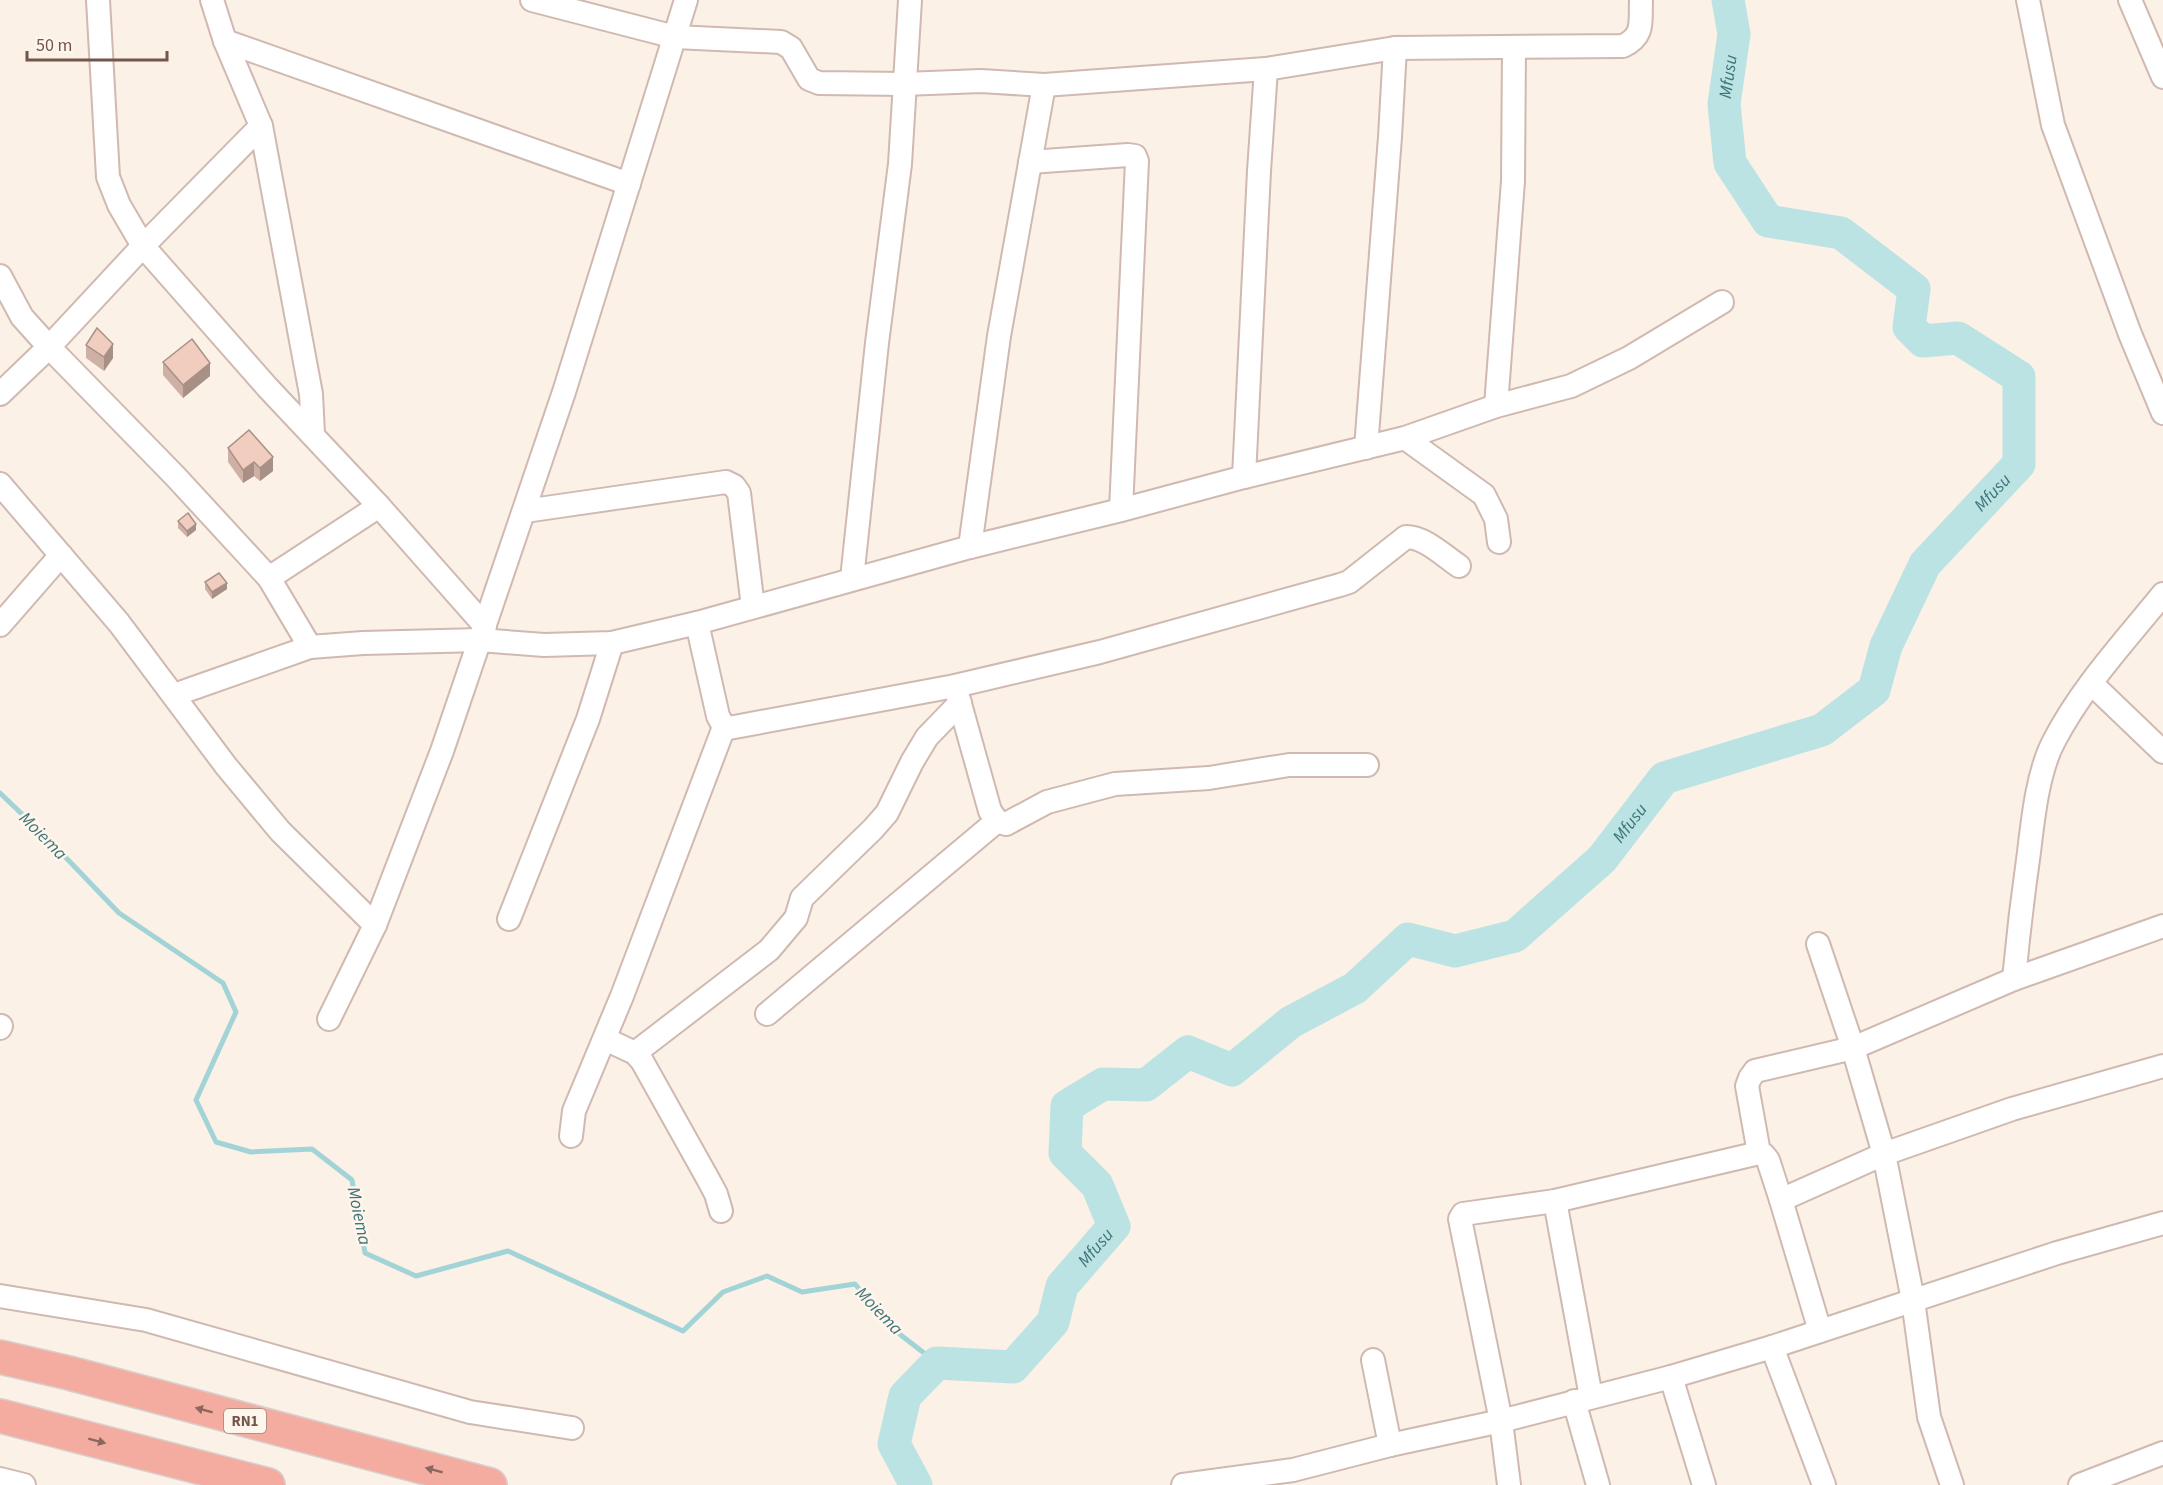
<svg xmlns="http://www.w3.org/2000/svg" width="2163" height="1485" font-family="'Source Sans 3',sans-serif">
<rect width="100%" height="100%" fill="#fbf1e6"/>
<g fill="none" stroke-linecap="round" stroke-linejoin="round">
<polyline stroke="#a2d3d6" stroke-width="5" points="0,793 49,840 119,913 223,983 236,1012 196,1100 216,1142 251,1152 312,1149 352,1180 365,1253 416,1276 508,1251 683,1331 723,1292 767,1276 802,1292 855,1284 893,1329 937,1363"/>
<path stroke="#bbe3e4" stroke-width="33" id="s1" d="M916 1485 894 1444 905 1396 937 1363 1013 1367 1053 1322 1062 1286 1114 1226 1097 1185 1065 1153 1067 1106 1103 1084 1146 1085 1188 1052 1232 1070 1291 1022 1355 988 1408 939 1455 951 1515 936 1602 859 1664 778 1822 730 1874 690 1886 646 1925 564 2019 464V377L1958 338 1923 341 1909 327 1914 289 1841 233 1768 221 1730 163 1724 104 1734 34 1728 0"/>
<g stroke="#cfb9b0" stroke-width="26">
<g id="minor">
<polyline points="98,0 108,177 119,205 143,246 268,388 379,506 485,626"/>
<polyline points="212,0 225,41 261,126 143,246 49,347 175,476 269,578 310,647"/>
<path d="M532 0 675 37 781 42 791 48 809 79 819 83 904 84 981 81 1044 85 1266 69 1395 48 1623 46C1645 36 1640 21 1641 0"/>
<polyline points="2028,0 2053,125 2130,334 2163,413"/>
<polyline points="2130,0 2163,77"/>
<polyline points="225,41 629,184"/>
<polyline points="261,126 311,394 313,434"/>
<polyline points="1030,162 1128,155 1135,156 1137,161 1121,510"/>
<polyline points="0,276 22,317 49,347 0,394"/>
<polyline points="1496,406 1513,181 1514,47"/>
<polyline points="1405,438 1484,495 1496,519 1499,542"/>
<polyline points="1366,448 1390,137 1395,48"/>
<polyline points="1244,477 1259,171 1266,69"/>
<polyline points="0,484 119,623 226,766 280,831 375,925"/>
<polyline points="525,511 726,482 734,486 739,493 753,607"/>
<polyline points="970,547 999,336 1044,85"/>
<polyline points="269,578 379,506"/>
<polyline points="852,579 877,343 900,164 910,0"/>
<path d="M697 623 718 716 724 727 729 728 955 686 1100 652 1340 585 1349 582 1406 537C1425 537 1444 556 1459 566"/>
<polyline points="0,625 61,555"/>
<polyline points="2091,683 2163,752"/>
<polyline points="955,686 990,811 997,821 1006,824 1047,802 1115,784 1209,778 1289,765 1367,765"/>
<polyline points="174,695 310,647 363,643 480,640 544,645 612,643 697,623 970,547 1121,510 1244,477 1405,438 1496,406 1571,386 1629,358 1722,302"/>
<polyline points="509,919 588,719 612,643"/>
<polyline points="1818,944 1853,1048 1884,1154 1913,1300 1929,1417 1952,1485"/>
<path d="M2014 979C2018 936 2023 894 2029 852 2033 818 2038 771 2054 741 2082 687 2125 641 2163 594"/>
<polyline points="767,1014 997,821"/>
<polyline points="329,1019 375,925 442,751 564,392 686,0"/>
<polyline points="0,1028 1,1026"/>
<polyline points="605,1039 635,1053 642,1061 708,1179 716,1194 721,1211"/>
<polyline points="635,1053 769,950 796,918 802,898 873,829 887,813 912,762 927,737 960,703"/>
<polyline points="571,1136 574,1111 622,996 724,727"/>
<polyline points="1759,1153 1747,1086 1750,1078 1755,1071 1853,1048 2014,979 2163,926"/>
<polyline points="1781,1200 1820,1331"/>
<polyline points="1555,1201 1591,1397"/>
<polyline points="0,1296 146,1320 470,1412 572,1428"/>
<polyline points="1772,1347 1824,1485"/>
<polyline points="1373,1360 1390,1445"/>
<polyline points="1671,1377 1704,1485"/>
<polyline points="1574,1401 1598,1485"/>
<polyline points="0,1479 24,1485"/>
<polyline points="1183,1485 1293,1470 1390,1445 1501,1421 1671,1377 1772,1347 2057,1253 2163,1223"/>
<polyline points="1509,1485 1501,1421 1460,1219 1463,1214 1555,1201 1759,1153 1764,1155 1768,1160 1781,1200 1884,1154 2012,1109 2163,1066"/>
<polyline points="2080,1485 2163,1453"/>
</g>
</g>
<g stroke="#d8cfcd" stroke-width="36">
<g id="highway">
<polyline points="0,1357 69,1373 490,1485"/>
<polyline points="0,1416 268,1485"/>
</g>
</g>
<use href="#minor" stroke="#fff" stroke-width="22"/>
<use href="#highway" stroke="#f3ac9f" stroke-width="33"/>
</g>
<g fill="#ceb0a4">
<polygon points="86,345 113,358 104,371 86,358"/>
<polygon points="163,362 210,376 183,398 163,375"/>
<polygon points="228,448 273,471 260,481 254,476 243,483 228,462"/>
<polygon points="178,521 196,530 187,537 178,528"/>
<polygon points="205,582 227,589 212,599 205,589"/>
</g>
<g fill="#a89086">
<polygon points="113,344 113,358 104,371 104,357"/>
<polygon points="210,363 210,376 183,398 183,385"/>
<polygon points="273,457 273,471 260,481 260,468"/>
<polygon points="254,462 254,476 243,483 243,470"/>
<polygon points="196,524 196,530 187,537 187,531"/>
<polygon points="227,583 227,589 212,599 212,592"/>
</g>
<g fill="#f0cdbf" stroke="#a89086" stroke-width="1.5">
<polygon points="97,328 113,344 104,357 86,345"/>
<polygon points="192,339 210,363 183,385 163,362"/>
<polygon points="249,430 273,457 260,468 254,462 243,470 228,448"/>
<polygon points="188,513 196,524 187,531 178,521"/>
<polygon points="219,573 227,583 212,592 205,582"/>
</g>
<defs><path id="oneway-solid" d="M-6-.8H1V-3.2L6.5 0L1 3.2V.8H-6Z" transform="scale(1.5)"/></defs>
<g fill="#8d665d">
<use href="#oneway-solid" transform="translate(204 1410) rotate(-165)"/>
<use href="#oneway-solid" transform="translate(97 1441) rotate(15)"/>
<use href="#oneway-solid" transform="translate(434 1470) rotate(-165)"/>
</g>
<g text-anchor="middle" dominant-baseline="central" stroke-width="5" stroke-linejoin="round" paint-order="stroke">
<rect fill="#fef5ec" stroke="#9d857c" stroke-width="1.5" x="224" y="1409" width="42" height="24" rx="4.5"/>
<g font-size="15" font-weight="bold" fill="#74554c">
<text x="245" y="1421">RN1</text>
</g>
<g font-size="18" font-style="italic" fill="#407578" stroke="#fef5ec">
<text stroke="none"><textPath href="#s1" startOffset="2346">Mfusu</textPath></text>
<text stroke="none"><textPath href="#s1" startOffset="1732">Mfusu</textPath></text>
<text stroke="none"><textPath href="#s1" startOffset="1210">Mfusu</textPath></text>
<text transform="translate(43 836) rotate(45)">Moiema</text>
<text transform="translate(359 1216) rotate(78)">Moiema</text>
<text stroke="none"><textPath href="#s1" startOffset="366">Mfusu</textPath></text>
<text transform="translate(879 1311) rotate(46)">Moiema</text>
</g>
</g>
<path d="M27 51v9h140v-9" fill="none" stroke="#74554c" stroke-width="3"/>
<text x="36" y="51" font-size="18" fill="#74554c" stroke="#fef5ec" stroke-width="4.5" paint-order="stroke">50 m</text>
</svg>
